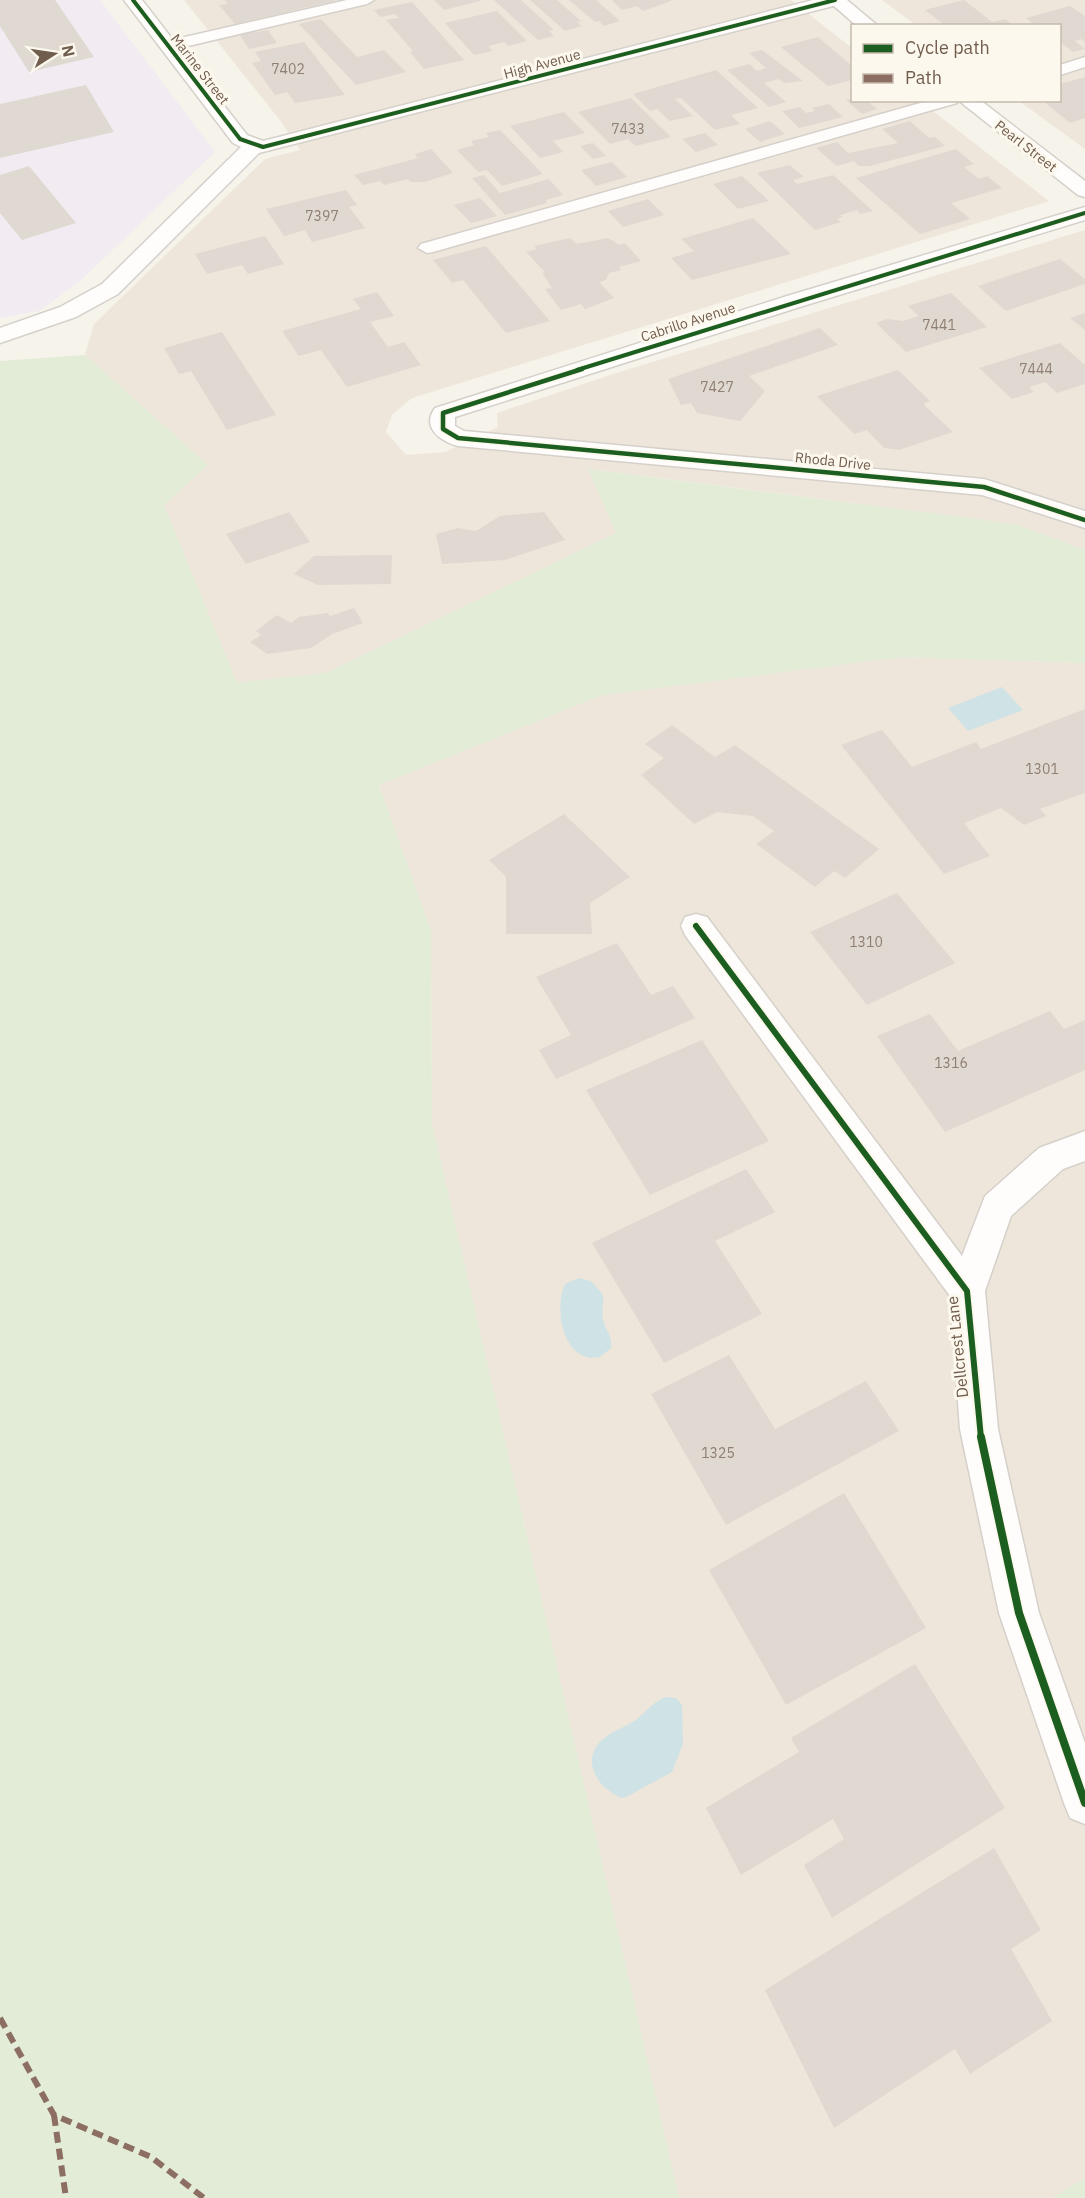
<svg xmlns="http://www.w3.org/2000/svg" width="1085" height="2198" font-family="'IBM Plex Sans',sans-serif">
<rect width="100%" height="100%" fill="#f6f3eb"/>
<g fill="#eee6da">
<polygon points="184,0 791,0 852,48 852,100 920,101 1049,201 412,398 392,415 386,432 406,455 445,452 498,427 497,413 613,374 1085,230 1085,550 1015,524 589,469 616,533 326,673 236,683 164,505 208,465 85,355 94,324 265,159 300,150 279,119"/>
<polygon points="882,0 1085,0 1085,149 1019,101 1060,100 1060,26 916,25"/>
<polygon points="902,657 1085,663 1085,2178 1052,2198 679,2198 432,1123 431,931 379,785 602,695"/>
</g>
<polygon fill="#f3ebf2" points="0,0 100,0 215,152 80,281 39,311 0,318"/>
<g fill="#e2ecd7">
<polygon points="85,355 208,465 164,505 237,683 326,673 616,533 588,469 1015,524 1085,550 1085,663 902,657 602,695 379,785 431,931 432,1123 679,2198 0,2198 0,361"/>
<polygon points="1085,2178 1085,2198 1052,2198"/>
</g>
<g fill="#cfe2e5">
<polygon points="1002,687 1023,710 968,731 948,708"/>
<path d="M579 1278 591 1281 602 1293C605 1302 601 1311 603 1319 605 1331 613 1335 611 1348L600 1357C564 1365 553 1309 565 1284Z"/>
<path d="M665 1697 676 1698 682 1705 683 1744 672 1772 628 1796 621 1798C598 1788 579 1760 603 1739 612 1731 625 1727 636 1720 646 1712 652 1703 665 1697Z"/>
</g>
<g fill="#dfd9d1">
<polygon points="0,0 55,0 94,57 29,72 0,26"/>
<polygon points="225,0 334,0 334,1 235,24 219,5 228,4"/>
<polygon points="434,0 480,0 480,1 444,10"/>
<polygon points="494,0 521,0 554,30 549,31 554,36 538,40"/>
<polygon points="530,0 557,0 581,21 577,22 582,26 565,31"/>
<polygon points="569,0 596,0 620,21 604,26 599,21 595,22"/>
<polygon points="612,0 671,0 671,1 643,11 637,6 622,10"/>
<polygon points="964,0 992,22 1005,19 1014,26 946,26 925,10"/>
<polygon points="412,2 464,60 424,69 410,52 413,51 386,20 399,18 395,14 380,17 374,10"/>
<polygon points="1070,6 1085,16 1085,42 1081,39 1075,41 1085,49 1073,52 1060,42 1060,26 1036,26 1026,18"/>
<polygon points="497,11 527,41 508,46 504,42 488,46 493,51 474,55 445,23"/>
<polygon points="321,19 357,57 384,50 406,72 356,85 299,24"/>
<polygon points="268,30 277,43 249,49 240,35"/>
<polygon points="818,37 852,66 852,80 828,86 781,47"/>
<polygon points="304,42 345,95 295,103 287,92 275,95 252,63 261,61 255,52"/>
<polygon points="762,50 803,81 784,83 779,79 764,83 786,102 769,107 727,70 749,64 757,71 766,68 749,53"/>
<polygon points="716,70 758,108 731,115 740,124 715,130 681,98 675,99 693,116 670,121 657,109 650,111 633,94"/>
<polygon points="1085,77 1085,118 1070,123 1042,100 1060,100 1060,84"/>
<polygon points="86,85 114,132 0,158 0,104"/>
<polygon points="631,98 671,137 636,146 628,139 610,144 578,112"/>
<polygon points="852,98 852,100 866,100 877,109 862,114 846,100"/>
<polygon points="829,104 843,117 799,128 782,111 800,107 806,113 815,111 812,108"/>
<polygon points="564,112 585,133 553,141 563,152 540,158 510,126"/>
<polygon points="770,121 785,134 760,142 745,129"/>
<polygon points="910,121 929,138 935,137 945,146 870,166 859,166 854,161 837,166 816,148 837,142 848,153 898,143 882,129"/>
<polygon points="500,130 543,174 502,186 487,170 478,172 457,150 474,145 471,141 489,137 486,133"/>
<polygon points="705,133 718,145 696,152 682,139"/>
<polygon points="593,143 606,156 593,159 580,146"/>
<polygon points="431,149 453,173 424,182 411,182 408,179 384,185 380,181 363,185 354,175 418,158 415,154"/>
<polygon points="956,149 974,164 964,167 979,179 987,176 1002,188 951,203 970,219 920,234 856,178"/>
<polygon points="612,162 627,177 596,186 581,170"/>
<polygon points="790,165 804,177 793,180 797,184 833,175 873,211 860,214 857,210 840,215 843,217 837,219 841,222 815,230 757,173"/>
<polygon points="29,166 76,223 22,240 0,213 0,175"/>
<polygon points="484,175 500,193 549,179 563,195 546,200 547,203 505,215 472,178"/>
<polygon points="742,176 769,201 738,209 713,184"/>
<polygon points="346,190 357,205 349,207 365,228 312,242 305,230 284,236 266,209"/>
<polygon points="480,198 497,216 471,223 454,205"/>
<polygon points="648,199 664,215 623,227 608,211"/>
<polygon points="753,218 791,254 692,280 671,258 694,251 681,239"/>
<polygon points="265,236 284,264 248,274 242,265 207,274 195,254"/>
<polygon points="570,238 577,244 608,238 619,245 625,243 641,261 619,267 621,270 609,273 606,280 599,282 614,298 585,309 581,304 561,310 545,289 552,288 542,273 545,272 526,252 537,249 534,246"/>
<polygon points="486,246 550,321 506,333 463,280 452,283 433,260"/>
<polygon points="1060,259 1085,279 1085,284 1006,311 978,286"/>
<polygon points="377,292 394,316 370,322 388,347 404,342 421,365 347,387 321,350 299,356 282,331 361,309 353,299"/>
<polygon points="951,293 987,327 906,352 876,323 887,319 903,321 919,316 908,306"/>
<polygon points="1085,313 1085,330 1070,318"/>
<polygon points="820,328 838,345 749,376 765,391 740,421 697,413 691,403 681,405 668,379"/>
<polygon points="222,332 276,415 227,430 191,371 179,374 164,348"/>
<polygon points="1060,343 1085,365 1085,384 1057,393 1045,382 1029,387 1034,392 1012,399 979,368"/>
<polygon points="898,370 930,401 923,404 953,432 899,450 884,448 867,430 854,434 817,396"/>
<polygon points="289,512 310,542 246,564 226,534"/>
<polygon points="544,512 565,540 505,560 442,564 436,534 458,528 476,531 500,516"/>
<polygon points="392,555 391,584 318,585 294,574 314,556"/>
<polygon points="354,608 363,623 332,634 311,648 267,654 250,642 261,635 256,631 277,615 291,623 299,617 328,613 330,616"/>
<polygon points="1085,709 1085,793 1040,809 1046,816 1024,825 1001,808 964,823 990,856 944,874 841,745 882,730 912,767 976,742 981,749"/>
<polygon points="672,725 715,757 735,745 879,849 845,878 834,871 815,887 756,844 774,831 753,816 717,812 694,824 641,775 664,758 645,744"/>
<polygon points="564,814 630,877 590,903 592,934 506,934 506,877 489,860"/>
<polygon points="897,893 955,963 867,1005 810,932"/>
<polygon points="617,943 651,995 673,986 695,1018 556,1079 539,1050 571,1035 536,977"/>
<polygon points="1050,1011 1064,1029 1085,1020 1085,1070 945,1132 877,1036 930,1014 958,1051"/>
<polygon points="702,1040 769,1141 650,1195 586,1090"/>
<polygon points="746,1169 775,1212 715,1241 762,1314 664,1363 592,1243"/>
<polygon points="729,1355 775,1429 866,1381 899,1431 726,1525 651,1394"/>
<polygon points="844,1493 926,1628 786,1705 709,1570"/>
<polygon points="915,1664 1005,1808 832,1918 804,1865 844,1839 833,1819 741,1875 706,1808 799,1752 791,1738"/>
<polygon points="994,1848 1041,1930 1011,1949 1052,2021 970,2074 955,2049 834,2128 765,1990"/>
</g>
<g fill="none" stroke-linecap="round" stroke-linejoin="round">
<g stroke="#d5d0ca" stroke-width="3">
<g id="service">
<polygon points="347,0 374,0 367,4 167,51 159,46 167,41"/>
<polygon points="1085,57 1085,67 1060,75 1060,65"/>
<polygon points="931,100 959,100 957,103 433,252 427,253 418,248 421,244"/>
</g>
</g>
<g stroke="#d5d0ca" stroke-width="3">
<g id="minor">
<polygon points="124,0 142,0 247,135 263,141 813,0 844,0 841,4 259,153 118,294 76,317 0,343 0,328 60,307 102,284 241,147 233,143"/>
<path d="M1085 207V220L803 306 455 417V426L464 431 984 479 1085 511V528L982 495 458 446C440 441 421 427 435 408L787 296Z"/>
<polygon points="696,914 707,917 962,1256 985,1196 1039,1148 1085,1131 1085,1161 1063,1169 1011,1216 985,1291 998,1429 1039,1613 1085,1743 1085,1824 1070,1818 1064,1803 999,1613 960,1429 950,1296 685,935 681,926 685,917"/>
</g>
</g>
<g stroke="#d5d0ca" stroke-width="3">
<g id="tertiary">
<polygon points="827,0 847,0 878,26 857,26"/>
<polygon points="958,100 980,100 1085,181 1085,197 1078,195"/>
</g>
</g>
<use href="#service" fill="#fefdfc" fill-rule="evenodd"/>
<use href="#minor" fill="#fefdfc" fill-rule="evenodd"/>
<use href="#tertiary" fill="#fefdfc" fill-rule="evenodd"/>
<g stroke="#8d6e63" stroke-width="6" stroke-dasharray="11 6" stroke-linecap="butt">
<polyline points="0,2018 54,2115 151,2157 204,2198"/>
<polyline points="54,2115 66,2198"/>
</g>
<g stroke="#fdf8ed" stroke-width="6">
<g id="cycleway-far3">
<polyline points="133,0 240,139 263,147 835,0"/>
<polyline points="577,370 1085,213"/>
</g>
</g>
<g stroke="#fdf8ed" stroke-width="8">
<polyline id="cycleway-far2" points="582,369 443,413 443,429 458,438 984,487 1085,520"/>
</g>
<g stroke="#fdf8ed" stroke-width="10">
<polyline id="cycleway-far1" points="696,926 967,1291 981,1438"/>
</g>
<g stroke="#fdf8ed" stroke-width="11">
<polyline id="cycleway" points="981,1437 1019,1613 1085,1803"/>
</g>
<use href="#cycleway-far3" stroke="#1b5e20" stroke-width="4"/>
<use href="#cycleway-far2" stroke="#1b5e20" stroke-width="4.5"/>
<use href="#cycleway-far1" stroke="#1b5e20" stroke-width="6"/>
<use href="#cycleway" stroke="#1b5e20" stroke-width="8"/>
</g>
<g text-anchor="middle" dominant-baseline="central" stroke-width="6" stroke-linejoin="round" paint-order="stroke">
<g font-size="14" fill="#715d4e" stroke="#fdf8ed">
<text transform="translate(542 64) rotate(-15)">High Avenue</text>
<text transform="translate(200 69) rotate(52)">Marine Street</text>
<text transform="translate(1026 146) rotate(38)">Pearl Street</text>
<text transform="translate(688 322) rotate(-18)">Cabrillo Avenue</text>
<text transform="translate(833 461) rotate(6)">Rhoda Drive</text>
</g>
<g font-size="14" fill="#8f7f72">
<text x="288" y="69">7402</text>
<text x="628" y="129">7433</text>
<text x="322" y="216">7397</text>
<text x="939" y="325">7441</text>
<text x="1036" y="369">7444</text>
<text x="717" y="387">7427</text>
<text x="1042" y="769">1301</text>
<text x="866" y="942">1310</text>
<text x="951" y="1063">1316</text>
<text x="718" y="1453">1325</text>
</g>
<g font-size="16" fill="#715d4e" stroke="#fdf8ed">
<text transform="translate(957 1347) rotate(-96)">Dellcrest Lane</text>
</g>
</g>
<rect x="851" y="24" width="210" height="78" fill="#fdf8ed" stroke="#c5baad" stroke-width="1.5"/>
<rect x="863" y="44" width="30" height="9" fill="#1b5e20" stroke="#c5baad" stroke-width="1.5"/>
<text x="905" y="54" font-size="18" fill="#715d4e">Cycle path</text>
<rect x="863" y="74" width="30" height="9" fill="#8d6e63" stroke="#c5baad" stroke-width="1.5"/>
<text x="905" y="84" font-size="18" fill="#715d4e">Path</text>
<g transform="translate(54 54) rotate(78)" stroke="#fdf8ed" stroke-width="4.5" paint-order="stroke">
<path d="M0-4.5L10 22L0 15L-10 22Z" fill="#715d4e"/>
<text y="-9" font-size="16" font-weight="bold" text-anchor="middle" fill="#715d4e">N</text>
</g>
</svg>
